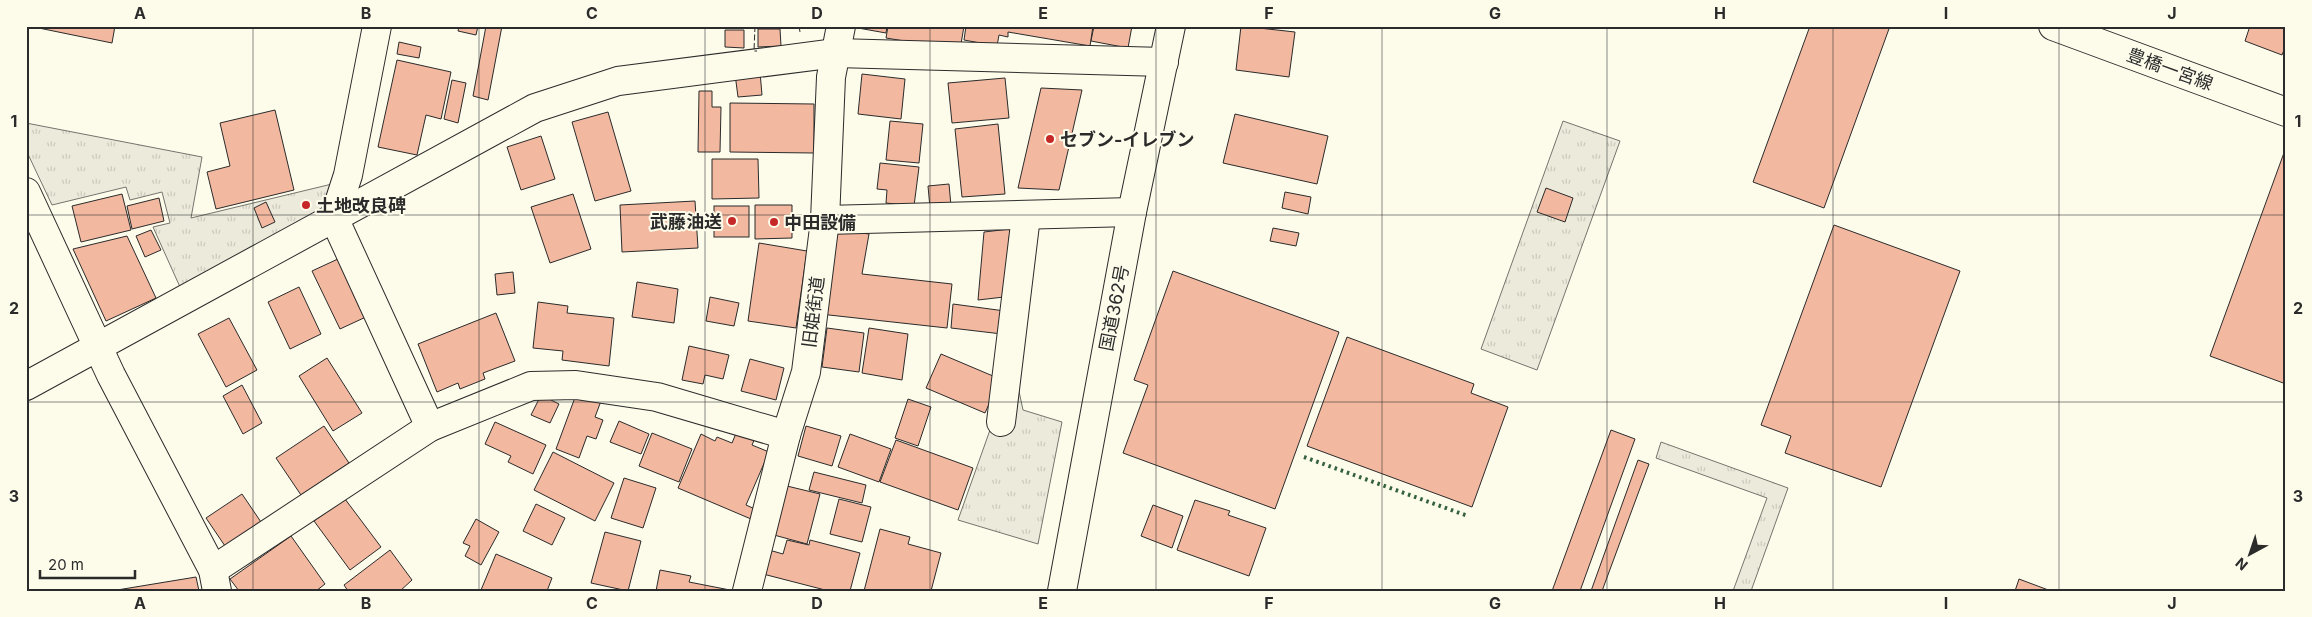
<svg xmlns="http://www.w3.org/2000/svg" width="2312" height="617" font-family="Inter,'Noto Sans JP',sans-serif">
<defs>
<pattern id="grass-tufts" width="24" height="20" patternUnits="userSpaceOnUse" patternTransform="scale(1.25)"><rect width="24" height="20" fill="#ecebdb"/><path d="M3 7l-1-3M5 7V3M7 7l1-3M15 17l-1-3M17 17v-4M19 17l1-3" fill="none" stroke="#cbcabc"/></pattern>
</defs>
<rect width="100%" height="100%" fill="#fdfbea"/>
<g fill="url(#grass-tufts)" stroke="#74746e">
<polygon points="1563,121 1620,141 1537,370 1481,349"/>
<polygon points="26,123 202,157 191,218 332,184 327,208 180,287 153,227 170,223 162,192 130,200 126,187 52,205 26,150"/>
<polygon points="1014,368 1023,410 1062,422 1038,544 958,520 990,430 1007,432"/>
<polygon points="1661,442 1788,488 1751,591 1733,591 1767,498 1656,458"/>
</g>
<g fill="#f2b8a0" stroke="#2b2b2b">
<polygon points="29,26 115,26 112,43"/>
<polygon points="459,26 478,26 476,35 458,31"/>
<polygon points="486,26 502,26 488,100 473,96"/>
<polygon points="858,26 887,26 886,33 858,28"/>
<polygon points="888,26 964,26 960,50 886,38"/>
<polygon points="966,26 1093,26 1090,46 1008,32 1008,37 999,35 997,46 964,40"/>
<polygon points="1094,26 1132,26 1128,48 1091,41"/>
<polygon points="1241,26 1295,32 1289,77 1236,70"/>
<polygon points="1810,26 1890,26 1824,208 1753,182"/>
<polygon points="2250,26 2286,26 2286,45 2282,55 2245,41"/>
<polygon points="758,29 780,29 781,46 758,47"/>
<polygon points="725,30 744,30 744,48 725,47"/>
<polygon points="399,42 421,47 419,58 397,54"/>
<polygon points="397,60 451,72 441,119 426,115 417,155 378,147"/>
<polygon points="760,72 762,95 738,97 735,74"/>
<polygon points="862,74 905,79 901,119 858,114"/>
<polygon points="1005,78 1009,118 952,123 948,83"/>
<polygon points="452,80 466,83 458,123 444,119"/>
<polygon points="1041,88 1082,90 1059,190 1018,188"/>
<polygon points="699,91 712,91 712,107 721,107 720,152 698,152"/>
<polygon points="730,103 814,104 814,153 730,152"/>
<polygon points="275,110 294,190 216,209 207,172 230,166 220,123"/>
<polygon points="608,112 631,191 595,201 572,122"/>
<polygon points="1235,114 1328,136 1317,184 1223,163"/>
<polygon points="890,121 923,124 919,163 886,160"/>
<polygon points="998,124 1005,194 962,197 955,129"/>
<polygon points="541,136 555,179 521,190 507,147"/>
<polygon points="2285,150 2286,150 2286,384 2210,356"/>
<polygon points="712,159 758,159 759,198 712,199"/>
<polygon points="880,163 919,167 914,206 886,203 887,190 877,189"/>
<polygon points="949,184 951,206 930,208 928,186"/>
<polygon points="1546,188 1573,198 1565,222 1537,212"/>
<polygon points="1285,192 1311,197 1308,214 1282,208"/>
<polygon points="122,194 131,230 81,242 72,206"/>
<polygon points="573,194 591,249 550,263 531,207"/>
<polygon points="159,198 164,221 132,229 127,206"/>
<polygon points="695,201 698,248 622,252 620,205"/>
<polygon points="266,202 275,222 262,228 254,208"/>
<polygon points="755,205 792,205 792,238 755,239"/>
<rect x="714" y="206" width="35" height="31"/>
<polygon points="1834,225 1960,271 1881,487 1785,453 1791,436 1761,425"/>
<polygon points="1273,228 1299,233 1296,246 1270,241"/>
<polygon points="833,229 869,234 862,274 952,284 947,328 820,314"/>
<polygon points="1010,229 1004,297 978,300 984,232"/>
<polygon points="151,230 161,250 145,257 136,236"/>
<polygon points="127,236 156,298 106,321 73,249"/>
<polygon points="759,243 807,251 796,328 748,321"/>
<polygon points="340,258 368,316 340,329 312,271"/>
<polygon points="1173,271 1339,332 1275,509 1123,453 1148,385 1134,380"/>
<polygon points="513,272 515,293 497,295 495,274"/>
<polygon points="637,282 678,289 674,323 632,317"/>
<polygon points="299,287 321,334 290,349 268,302"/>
<polygon points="710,297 739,303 734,326 706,321"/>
<polygon points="538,302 568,306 567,313 614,318 609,366 562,360 563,351 533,348"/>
<polygon points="953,304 1005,311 1002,334 951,328"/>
<polygon points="496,313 515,361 483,373 485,379 460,389 458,383 437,392 418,344"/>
<polygon points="229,318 257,370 226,387 198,334"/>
<polygon points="827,328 864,333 859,372 822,367"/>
<polygon points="869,328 908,334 902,380 862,373"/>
<polygon points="1347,337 1474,384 1471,393 1508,407 1472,507 1307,446"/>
<polygon points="689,346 729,355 723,379 705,375 703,384 682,380"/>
<polygon points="941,354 1000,379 985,413 926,388"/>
<polygon points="327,358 362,413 333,431 299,376"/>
<polygon points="750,359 784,368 776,400 741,391"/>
<polygon points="242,385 262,423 243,434 223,396"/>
<polygon points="577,392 601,401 595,417 603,420 596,439 587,436 579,458 556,449"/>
<polygon points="541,395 559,404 550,423 531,415"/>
<polygon points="908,399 931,407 918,446 895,438"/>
<polygon points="619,421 649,434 641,454 610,442"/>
<polygon points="495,422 546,445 533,474 508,462 511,456 485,444"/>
<polygon points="324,426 349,463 301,495 276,458"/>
<polygon points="806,426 841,436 832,466 798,456"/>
<polygon points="1611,430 1635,439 1580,591 1552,591"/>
<polygon points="737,431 755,438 752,445 769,452 746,505 755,509 751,519 678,488 701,434 715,441 717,437 732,443"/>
<polygon points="652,433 692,449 679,482 639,466"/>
<polygon points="850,434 891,449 879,482 838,467"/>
<polygon points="896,440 973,468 958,510 880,482"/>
<polygon points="553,452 614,483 595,521 534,490"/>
<polygon points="1638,460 1649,464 1602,591 1591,591"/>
<polygon points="814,472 866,485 862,503 809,490"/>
<polygon points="624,478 656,488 643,528 611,518"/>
<polygon points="787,486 820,494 807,544 774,535"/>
<polygon points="242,494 261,522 225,546 206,518"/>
<polygon points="345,499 381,547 350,570 314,521"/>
<polygon points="839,499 871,507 862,542 830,534"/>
<polygon points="1195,500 1230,511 1228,515 1266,528 1249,576 1177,550"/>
<polygon points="536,504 565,518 552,545 523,531"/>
<polygon points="1153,505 1183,516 1172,548 1141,536"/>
<polygon points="476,519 499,532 481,565 465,556 470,546 463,543"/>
<polygon points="880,529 910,537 908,544 941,553 931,591 864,591"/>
<polygon points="605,532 641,541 628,591 591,583"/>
<polygon points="291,536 325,584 316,591 239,591 230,579"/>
<polygon points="787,540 809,545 810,540 860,553 850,591 829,591 763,574 769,550 783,554"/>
<polygon points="390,550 412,580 400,591 348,591 344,585"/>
<polygon points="496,554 552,578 547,591 481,590"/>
<polygon points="660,570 691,576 689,582 735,591 656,591"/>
<polygon points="196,577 199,591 111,591"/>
<polygon points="2019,579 2051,591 2015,591"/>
</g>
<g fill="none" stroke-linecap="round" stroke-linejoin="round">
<g stroke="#2b2b2b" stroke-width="30">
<g id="minor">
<polyline points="377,26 348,175 334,218 430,427"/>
<polyline points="26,192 111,375 213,570 217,591"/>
<polyline points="825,220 1132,212"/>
<polyline points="26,386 535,108 618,81 836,53 1164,62"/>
<polyline points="1001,422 1026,216"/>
<polyline points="213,570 430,427 531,386 576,385 657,397 786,435"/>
<polyline points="747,591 786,435 806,372 825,220 831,77 841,26"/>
</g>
</g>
<g stroke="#2b2b2b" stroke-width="30">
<polyline id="major" points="2053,26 2286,112"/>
</g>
<g stroke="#2b2b2b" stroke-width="30">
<polyline id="highway" points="1062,591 1132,212 1171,26"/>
</g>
<use href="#minor" stroke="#fdfbea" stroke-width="28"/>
<use href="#major" stroke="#fdfbea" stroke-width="28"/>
<use href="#highway" stroke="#fdfbea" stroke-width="28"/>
<polyline stroke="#34623c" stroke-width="4" stroke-dasharray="2.5 4" stroke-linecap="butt" points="1304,457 1468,516"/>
<g stroke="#2b2b2b" stroke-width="1" stroke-dasharray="6 2.5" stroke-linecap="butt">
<polyline points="755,26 754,51 757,51"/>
<polyline points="799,26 800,32"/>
</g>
</g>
<path fill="none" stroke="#2b2b2b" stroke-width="1" stroke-opacity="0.55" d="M253 26V591M479 26V591M705 26V591M930 26V591M1156 26V591M1382 26V591M1607 26V591M1833 26V591M2059 26V591M26 215H2286M26 402H2286"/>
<g fill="#c62828" stroke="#fdfbea" stroke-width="2">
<circle cx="1050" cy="139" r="5"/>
<circle cx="306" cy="205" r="5"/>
<circle cx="732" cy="221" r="5"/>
<circle cx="774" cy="222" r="5"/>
</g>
<g text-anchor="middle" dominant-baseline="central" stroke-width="4" stroke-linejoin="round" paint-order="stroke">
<g font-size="18" fill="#2b2b2b" stroke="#fdfbea">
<text transform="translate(2170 69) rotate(20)">豊橋一宮線</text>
<text transform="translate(1114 308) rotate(-79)">国道362号</text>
<text transform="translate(813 312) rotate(-83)">旧姫街道</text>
</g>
<g font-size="18" font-weight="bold" fill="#2b2b2b" stroke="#fdfbea" text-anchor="start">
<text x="1060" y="139">セブン-イレブン</text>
<text x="316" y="205">土地改良碑</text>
<text x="722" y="221" text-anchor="end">武藤油送</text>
<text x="784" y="222">中田設備</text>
</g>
</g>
<rect width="2312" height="617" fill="none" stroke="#fdfbea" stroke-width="55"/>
<g transform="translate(2250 554) rotate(220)" stroke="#fdfbea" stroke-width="4" paint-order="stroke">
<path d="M0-4L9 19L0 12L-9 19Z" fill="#2b2b2b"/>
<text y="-8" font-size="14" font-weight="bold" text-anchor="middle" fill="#2b2b2b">N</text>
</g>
<path d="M40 570v8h95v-8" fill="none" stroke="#2b2b2b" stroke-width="2.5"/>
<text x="48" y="570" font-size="15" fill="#2b2b2b" stroke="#fdfbea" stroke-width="4" paint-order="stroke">20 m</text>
<rect x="28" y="28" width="2256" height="562" fill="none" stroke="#2b2b2b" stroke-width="2"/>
<g font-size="16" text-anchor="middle" font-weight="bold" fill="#2b2b2b">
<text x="140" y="19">A</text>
<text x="366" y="19">B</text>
<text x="592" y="19">C</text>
<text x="817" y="19">D</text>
<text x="1043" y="19">E</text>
<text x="1269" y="19">F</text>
<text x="1495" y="19">G</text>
<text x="1720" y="19">H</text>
<text x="1946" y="19">I</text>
<text x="2172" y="19">J</text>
<text x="14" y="127">1</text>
<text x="2298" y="127">1</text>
<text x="14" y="314">2</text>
<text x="2298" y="314">2</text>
<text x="14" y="502">3</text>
<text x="2298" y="502">3</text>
<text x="140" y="609">A</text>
<text x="366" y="609">B</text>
<text x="592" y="609">C</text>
<text x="817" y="609">D</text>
<text x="1043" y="609">E</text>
<text x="1269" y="609">F</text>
<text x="1495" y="609">G</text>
<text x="1720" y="609">H</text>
<text x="1946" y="609">I</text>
<text x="2172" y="609">J</text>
</g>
</svg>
